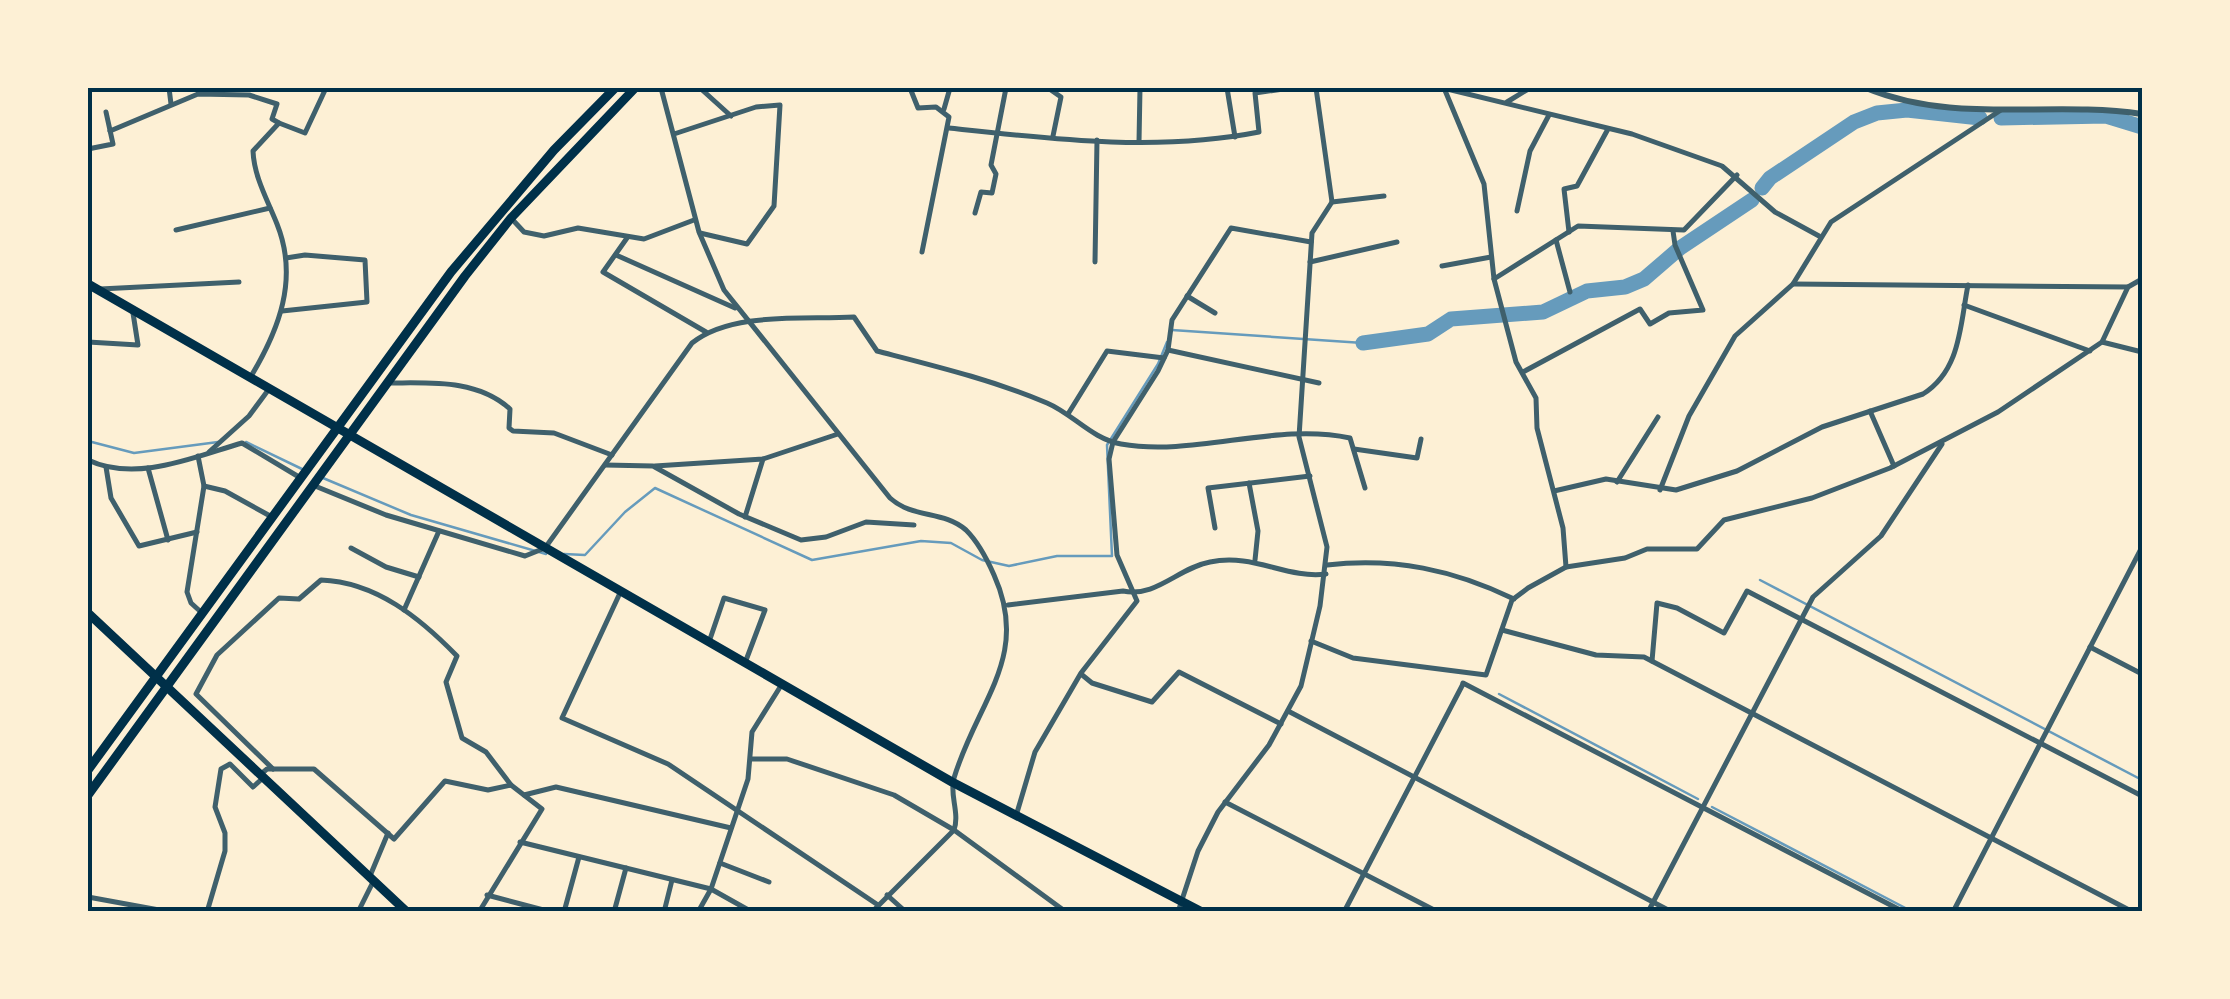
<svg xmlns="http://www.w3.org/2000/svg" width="2230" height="999" font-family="'Fira Sans Condensed',sans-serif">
<rect width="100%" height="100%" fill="#fdf0d5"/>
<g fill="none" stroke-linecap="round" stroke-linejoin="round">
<g stroke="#669bbc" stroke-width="2.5">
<polyline points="1172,330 1363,343"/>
<polyline points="88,441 134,453 218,442"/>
<polyline points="246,442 302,469"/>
<polyline points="323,478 411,515 546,554"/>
<polyline points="564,554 585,555 625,512 655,488 812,560 921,541 951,543 982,560 1009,566 1057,556 1112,556 1107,445 1158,364 1167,342"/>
<polyline points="1760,580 2142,780"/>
<polyline points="1499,694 1698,799"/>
<polyline points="1712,807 1913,912"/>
</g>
<g stroke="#669bbc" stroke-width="15">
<polyline points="2001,118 2106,116 2142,127"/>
<polyline points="1762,188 1770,178 1854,122 1877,113 1907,110 1980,118"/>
<polyline points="1363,343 1428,334 1451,319 1543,312 1587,291 1625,287 1644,279 1680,248 1752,200"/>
</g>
<g stroke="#3f606c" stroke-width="5">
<polyline points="169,88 171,104"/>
<path d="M661 88 699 232 724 290 890 498C913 519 943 510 966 530 979 543 987 559 994 575 1031 657 977 701 954 778 949 794 960 813 954 830L872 912"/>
<polyline points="700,88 731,116"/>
<polyline points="910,88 918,108 936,107 949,117 922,252"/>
<polyline points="1048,88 1061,97 1053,136"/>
<polyline points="1227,88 1235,137"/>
<polyline points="1443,88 1632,134 1722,166 1775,212 1819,236"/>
<polyline points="1444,88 1484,184 1494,279 1516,362 1536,398 1537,428 1563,528 1566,567"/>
<polyline points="1507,102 1530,88"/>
<polyline points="944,109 950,88"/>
<path d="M949 128C1051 139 1158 152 1259 132L1255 93 1290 88"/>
<polyline points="110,131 198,94 249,95 277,104 272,119 279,123"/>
<polyline points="674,134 756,107 780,105 774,206 747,244 700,233"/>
<polyline points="1139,142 1140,88"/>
<polyline points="88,149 113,144 106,112"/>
<polyline points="1332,202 1384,196"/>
<polyline points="1517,211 1530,151 1549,115"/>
<polyline points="975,213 981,192 992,193 996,174 991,165 1006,88"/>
<polyline points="511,218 524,232 544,236 578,228 644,239 694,220"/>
<polyline points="176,230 270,208"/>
<polyline points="1569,232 1564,189 1577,186 1608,129"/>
<polyline points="627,238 603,272 706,332"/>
<polyline points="1556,240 1570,292"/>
<polyline points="616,255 735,308"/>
<polyline points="1095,262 1097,140"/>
<polyline points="1310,262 1397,242"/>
<polyline points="1442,266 1491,257"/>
<polyline points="1494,279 1578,226 1684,230 1737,175"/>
<polyline points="1793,284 2128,287"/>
<polyline points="100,289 239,282"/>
<polyline points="1187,296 1215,313"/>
<polyline points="1964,305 2090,351"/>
<polyline points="282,311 367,302 365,260 305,255 286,258"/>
<polyline points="88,342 138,345 133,313"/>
<polyline points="2102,342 2142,352"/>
<polyline points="1168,350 1319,383"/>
<polyline points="1523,372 1640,309 1650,324 1669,313 1703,310 1675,245 1673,231"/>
<path d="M250 378C279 330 299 279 277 224 268 201 254 177 253 151L279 123 305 133 326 88"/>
<path d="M389 383C431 383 477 379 510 409L509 428 513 431 554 433 612 455"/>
<polyline points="1870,411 1894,466"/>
<polyline points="1068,414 1107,351 1164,358"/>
<polyline points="1354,449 1417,458 1421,439"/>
<polyline points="209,452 249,416 269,389"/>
<polyline points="198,456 204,486 187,592 191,603 202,613"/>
<path d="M88 460C136 483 194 457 242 443L299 477"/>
<polyline points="605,465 653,466 739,514 801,540 826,537 866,522 914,525"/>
<polyline points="655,466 763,459 838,434"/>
<polyline points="106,467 111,498 139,546 197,532"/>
<polyline points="148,468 168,540"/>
<polyline points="1617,482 1658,417"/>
<polyline points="1249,483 1258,531 1255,560"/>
<polyline points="204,486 225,491 272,517"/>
<path d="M315 486 386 515 525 556 545 548 692 343C732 311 805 320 854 317L877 351C935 366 993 380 1047 403 1073 414 1092 439 1121 444 1195 457 1276 422 1350 438L1365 488"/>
<polyline points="1660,490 1689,416 1735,336 1793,284 1831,222 2001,110"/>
<path d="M1554 491 1606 479 1676 490 1737 471 1822 427 1923 394C1961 370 1960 325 1968 285"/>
<polyline points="745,517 763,459"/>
<polyline points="1215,528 1208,488 1310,476"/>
<polyline points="351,548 386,567 419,577"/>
<path d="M1327 565C1394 557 1454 570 1514 599"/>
<polyline points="620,593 562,718 668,764 878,905"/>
<path d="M1008 605 1123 591C1156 598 1178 568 1210 562 1254 553 1286 579 1326 574"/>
<polyline points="404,610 439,531"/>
<polyline points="1502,630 1596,655 1644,657 2133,912"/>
<polyline points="1311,641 1353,658 1486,675 1512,600 1528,588 1566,567 1625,558 1647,549 1697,549 1724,520 1812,498 1890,468 1998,412 2102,342 2128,287 2142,279"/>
<polyline points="709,642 724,598 765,610 745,663"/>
<polyline points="2090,647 2142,674"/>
<polyline points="1652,661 1657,603 1677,608 1724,633 1747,591 2142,796"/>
<polyline points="1081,674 1092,683 1152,702 1179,672 1281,724"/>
<polyline points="1463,683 1904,912"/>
<polyline points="1288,711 1672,912"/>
<polyline points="751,759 787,759 894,795 954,830 1066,912"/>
<path d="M273 769 196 694 217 655 279 598 299 599 321 580C376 582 420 618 457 656L446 682 462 738 486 752 511 785 542 809 479 912"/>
<polyline points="261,774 267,769 314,769 394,839 445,781 488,790 511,785"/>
<polyline points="524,795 556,787 731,828"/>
<polyline points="1225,802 1438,912"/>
<polyline points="1016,816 1035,752 1081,673 1137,601 1117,555 1109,459 1113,442 1158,371 1168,350 1172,320 1231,228 1311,242"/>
<polyline points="520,842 711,889 752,912"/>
<polyline points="720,863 769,882"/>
<polyline points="370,876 388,833"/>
<polyline points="487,895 551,912"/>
<polyline points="887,895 906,912"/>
<polyline points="88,897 170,912"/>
<polyline points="207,912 225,851 225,833 215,807 221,769 230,764 253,787 264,777"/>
<polyline points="358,912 374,880"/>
<polyline points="564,912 579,857"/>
<polyline points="614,912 626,868"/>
<polyline points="664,912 672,880"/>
<polyline points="698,912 711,889 748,779 752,732 782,684"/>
<polyline points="1178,912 1198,851 1218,812 1269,745 1301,686 1320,606 1327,547 1299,437 1312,233 1332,202 1316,88"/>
<polyline points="1344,912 1463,684"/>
<polyline points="1648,912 1813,597 1881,536 1942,444"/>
<polyline points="1953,912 2142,547"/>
</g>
<path stroke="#3f606c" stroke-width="6" d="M1866 88C1956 125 2048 100 2142 114"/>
<g stroke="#003049" stroke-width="9">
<polyline points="88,284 952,782 1202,912"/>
<polyline points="88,613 407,912"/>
<polyline points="88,770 451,272 554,150 615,88"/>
<polyline points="88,795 465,276 511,218 635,88"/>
</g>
</g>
<rect width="2230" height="999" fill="none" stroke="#fdf0d5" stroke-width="180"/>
<rect x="90" y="90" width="2050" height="819" fill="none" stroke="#003049" stroke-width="4"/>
</svg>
